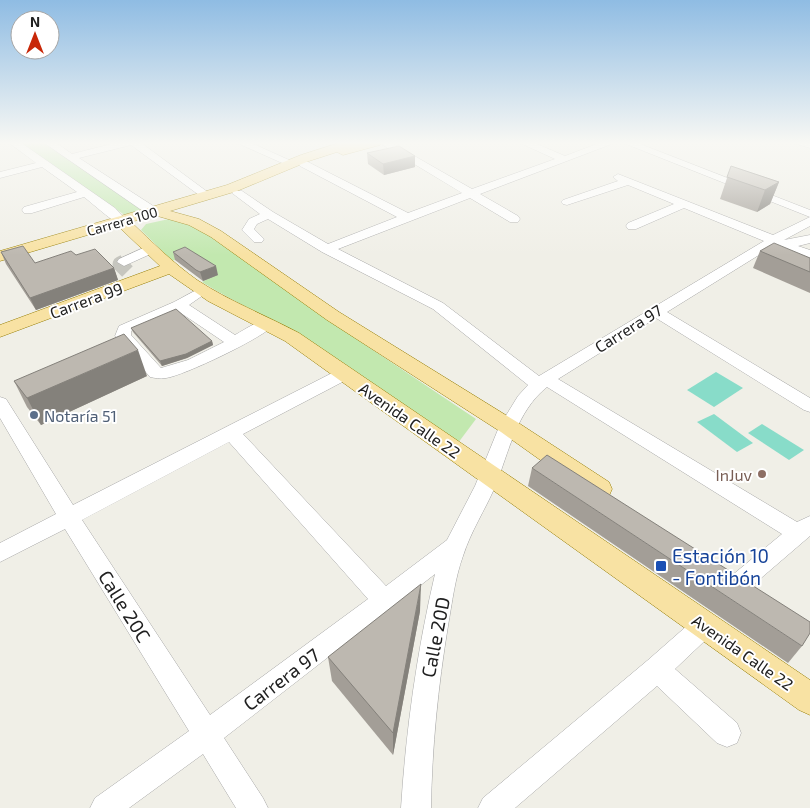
<svg xmlns="http://www.w3.org/2000/svg" width="810" height="808" font-family="'Exo 2',sans-serif">
<rect width="100%" height="100%" fill="#f0efe7"/>
<g fill="#c2e8af">
<polygon points="20,142 42,142 143,210 126,216"/>
<path d="M169 219 198 228 343 330 476 419 458 443C407 408 358 371 306 339 272 318 235 303 202 282L217 274 188 255 172 261 141 230 146 224Z"/>
</g>
<g fill="#88dcc9">
<polygon points="716,372 743,388 714,407 687,390"/>
<polygon points="714,414 753,443 737,452 697,422"/>
<polygon points="762,424 804,450 789,460 748,433"/>
</g>
<g fill="none" stroke-linecap="round" stroke-linejoin="round">
<polyline stroke="#c6c6bf" stroke-width="15" stroke-dasharray="15 8" stroke-linecap="butt" points="124,262 120,264 128,272"/>
<g stroke="#a7a7a7" stroke-width="1">
<g id="minor">
<path d="M8 142H20L115 208 127 221 121 225C114 223 92 203 84 197L32 213H24L22 210 24 207 77 192 42 167 0 178V172L36 163Z"/>
<polygon points="43,142 55,142 72,154 119,142 140,142 213,196 207,199 203,198 131,145 79,158 161,211 155,215 140,209"/>
<polygon points="235,142 249,142 298,164 293,167 289,166"/>
<path d="M378 142H390L472 189 555 159 518 142H532L565 156 602 142H617L480 194 518 216 520 219 518 222H510L470 198 338 249 443 303 539 376 764 241 684 208 636 229H628L626 226 628 223 674 204 628 185 567 205 563 204 561 202 563 200 618 181 613 177 618 174 773 235 810 217 621 142H635L810 210V226L784 240 810 235V243L798 246 810 250V259L775 245 667 312 810 398V412L804 410 656 318 558 379 797 522 810 516V536L746 591 738 594 730 591 727 584 730 577 782 534 547 387C516 412 509 452 495 487 485 510 471 531 463 556 455 578 452 603 448 626 438 687 432 747 431 808H401C406 729 417 651 435 574L224 738 263 798 268 808H236L203 754 129 808H90L95 798 189 731 65 529 0 562V543L56 514 0 418V397L6 399 73 505 338 370 344 369 350 370 352 374 350 378 243 434 386 586 447 540 475 486 499 427 518 396 528 385 433 309 322 252 268 219 257 224 254 229 264 239 262 242H254L242 230 249 219 260 214 232 193 234 191H242L273 212 328 244 397 217 300 166 299 164 300 162H308L408 213 462 193ZM229 442 368 599 210 715 82 520Z"/>
<polygon points="795,142 810,142 810,148 797,144"/>
<polygon points="150,245 156,249 155,252 124,266 117,262 119,259"/>
<path d="M202 287 207 288 209 291 189 305 235 335C246 329 260 318 272 321L275 324C265 337 183 376 166 378 160 379 155 378 150 377L118 339 115 336 119 326 174 302ZM178 311 224 342 188 360 161 368 131 335V331Z"/>
<polygon points="705,614 713,617 717,625 713,633 675,669 737,723 741,733 737,743 727,747 717,743 657,686 515,808 478,808 483,798 648,660 697,617"/>
</g>
</g>
<g stroke="#967e06" stroke-width="1">
<path id="major" d="M342 142H382L380 145 343 155 337 152 309 161 237 191 170 211 199 219 221 231 339 312 517 422 609 482 612 489 609 496 600 498 591 496 501 432 327 320 211 237 189 225 154 215 131 222C152 242 173 263 197 280 229 301 265 315 299 333L810 680V715L799 710 285 341 208 301 169 274 0 337V325L160 266 118 226 0 261V251L227 185 301 155Z"/>
</g>
<use href="#minor" fill="#fff" fill-rule="evenodd"/>
<use href="#major" fill="#f8e2a3" fill-rule="evenodd"/>
</g>
<g fill="#a39e97">
<polygon points="367,153 415,156 415,167 384,175 368,164"/>
<polygon points="731,166 779,182 770,204 757,212 720,199"/>
<polygon points="760,251 810,258 810,293 753,268"/>
<polygon points="1,252 35,263 76,255 114,268 118,280 36,310 6,264"/>
<polygon points="173,252 218,275 203,281 175,260"/>
<polygon points="131,328 212,341 213,345 187,358 162,366 133,332"/>
<polygon points="147,376 41,425 27,407 14,381"/>
<polygon points="532,468 802,646 788,663 528,486"/>
<polygon points="420,611 393,755 332,681 328,657"/>
</g>
<g fill="#84817b">
<polygon points="415,156 415,167 384,175 383,164"/>
<polygon points="779,182 770,204 757,212 765,190"/>
<polygon points="216,266 218,275 203,281 200,272"/>
<polygon points="114,268 118,280 36,310 30,298"/>
<polygon points="212,341 213,345 187,358 162,366 160,361"/>
<polygon points="138,350 147,376 41,425 27,398"/>
<polygon points="421,584 420,611 393,755 393,733"/>
</g>
<g fill="#bdb8b0" stroke="#84817b">
<polygon points="399,146 415,156 383,164 367,153"/>
<polygon points="731,166 779,182 765,190 727,177"/>
<polygon points="774,243 810,258 810,272 760,251"/>
<polygon points="23,246 35,263 71,251 76,255 95,249 114,268 30,298 1,252"/>
<polygon points="185,247 216,266 200,272 196,270 173,252"/>
<polygon points="176,309 212,341 186,354 160,361 131,328"/>
<polygon points="124,334 138,350 27,398 14,381"/>
<polygon points="547,455 810,622 810,633 802,646 532,468"/>
<polygon points="421,584 393,733 328,657"/>
</g>
<linearGradient id="sky" x2="0" y2="1"><stop stop-color="#8fbce3"/><stop offset="0.56" stop-color="#f8f8f4"/><stop offset="1" stop-color="#f8f8f4" stop-opacity="0"/></linearGradient>
<rect width="810" height="255" fill="url(#sky)"/>
<circle fill="#5c6f8a" stroke="#fff" stroke-width="2" cx="34" cy="415" r="5"/>
<circle fill="#8d6e63" stroke="#fff" stroke-width="2" cx="762" cy="474" r="5"/>
<rect fill="#1a4fb4" stroke="#fff" stroke-width="2" x="655" y="560" width="12" height="12" rx="2.5"/>
<g text-anchor="middle" dominant-baseline="central" stroke-width="4" stroke-linejoin="round" paint-order="stroke">
<g font-size="14" fill="#202020" stroke="#fff">
<text transform="translate(122 221) rotate(-16)">Carrera 100</text>
</g>
<g font-size="16" fill="#202020" stroke="#fff">
<text transform="translate(86 300) rotate(-20)">Carrera 99</text>
<text transform="translate(628 328) rotate(-32)">Carrera 97</text>
<text transform="translate(410 420) rotate(35)">Avenida Calle 22</text>
<text transform="translate(743 652) rotate(35)">Avenida Calle 22</text>
</g>
<g font-size="16" fill="#4e5e75" stroke="#fff" text-anchor="start">
<text x="44" y="415">Notaría 51</text>
</g>
<g font-size="16" fill="#785e54" stroke="#fff" text-anchor="end">
<text x="752" y="474">InJuv</text>
</g>
<g font-size="19" fill="#164399" stroke="#fff" text-anchor="start">
<text x="672" y="555">Estación 10<tspan x="672" dy="22">- Fontibón</tspan></text>
</g>
<g font-size="19" fill="#202020" stroke="#fff">
<text transform="translate(125 606) rotate(58)">Calle 20C</text>
<text transform="translate(435 637) rotate(-79)">Calle 20D</text>
<text transform="translate(281 679) rotate(-37)">Carrera 97</text>
</g>
</g>
<g transform="translate(35 35)"><circle r="24" fill="#ffffff" stroke="#a6a6a6"/>
<path d="M0-4L9 19L0 12L-9 19Z" fill="#c82708"/>
<text y="-8" font-size="14" font-weight="bold" text-anchor="middle" fill="#202020">N</text>
</g>
</svg>
